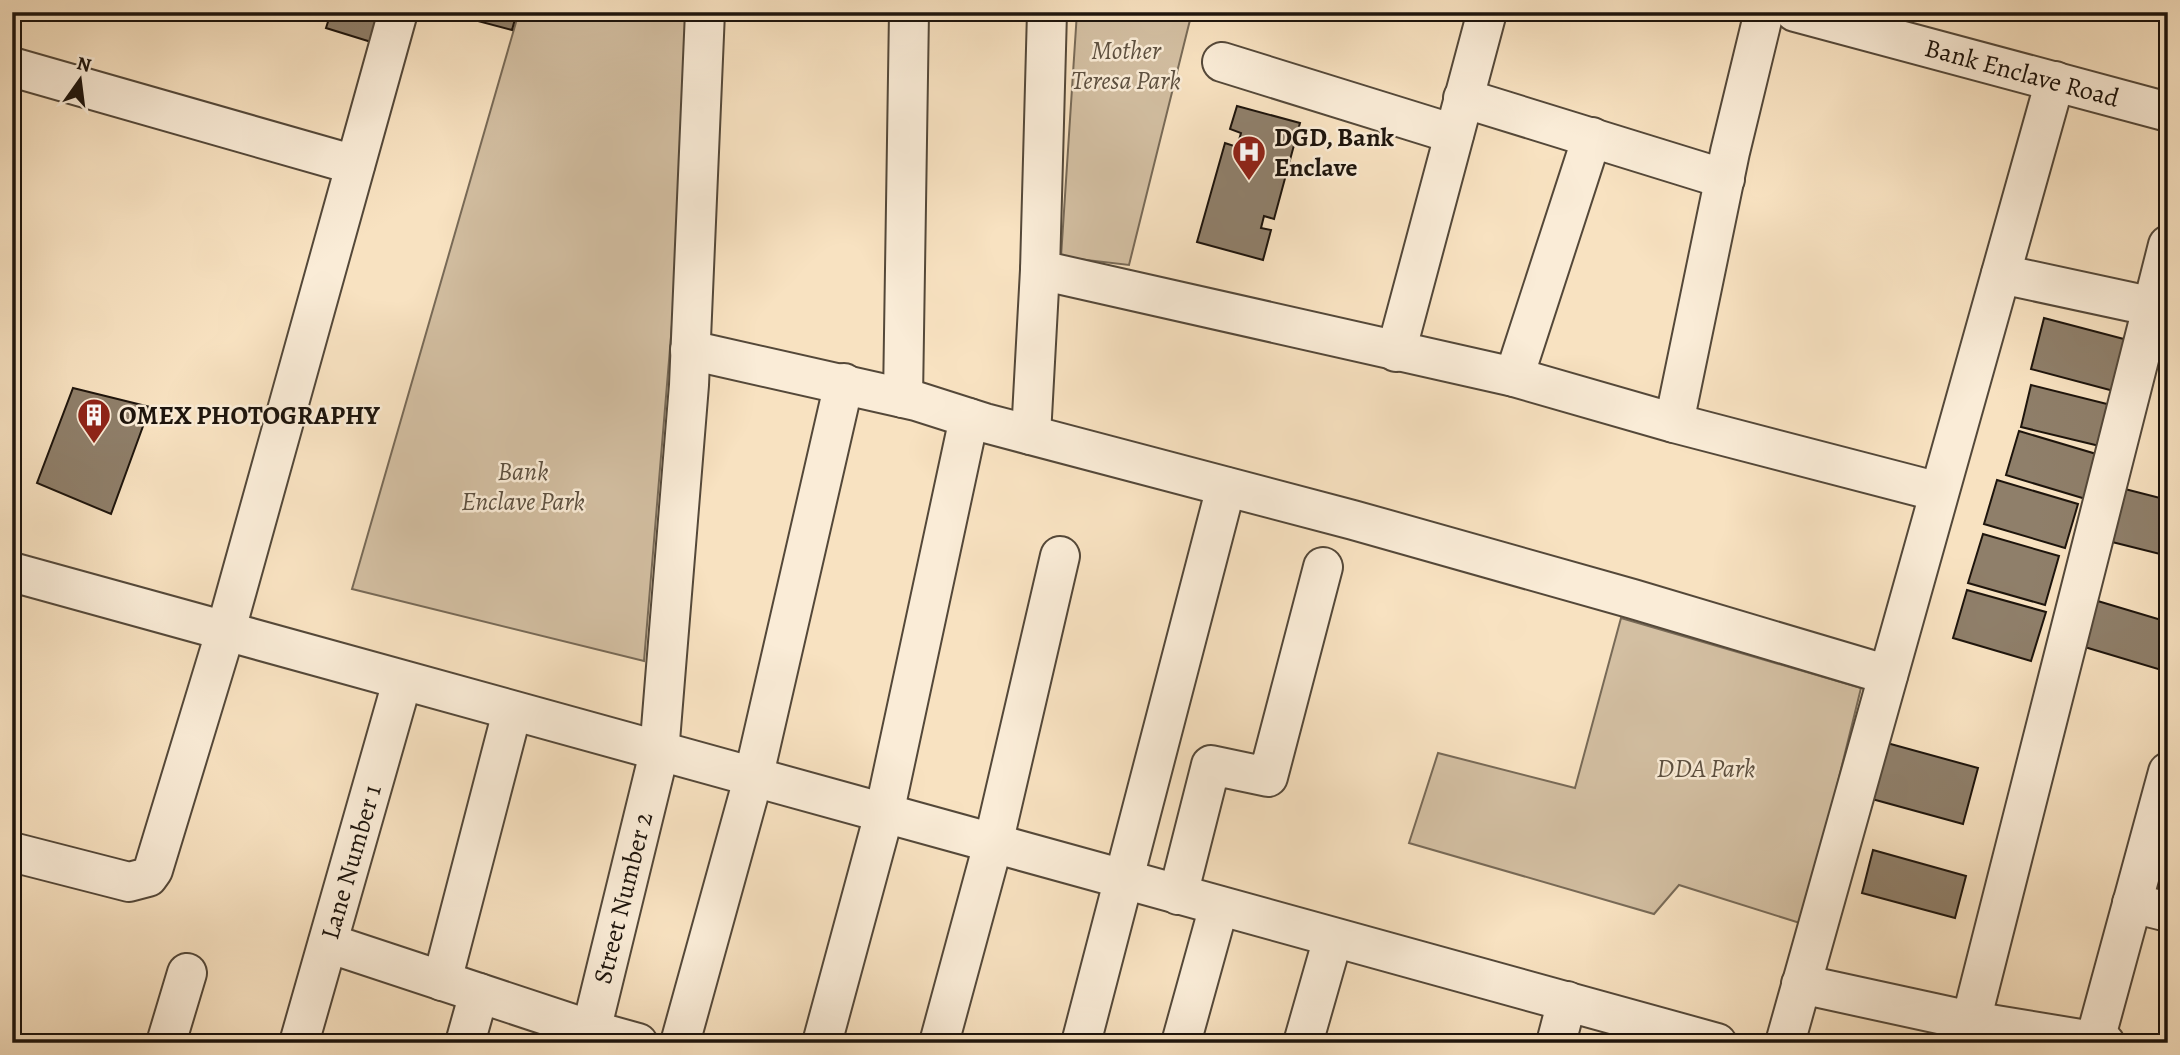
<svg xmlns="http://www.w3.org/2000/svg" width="2180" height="1055" font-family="Alegreya,serif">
<rect width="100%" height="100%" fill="#f8e2c1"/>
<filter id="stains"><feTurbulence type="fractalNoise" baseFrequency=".00286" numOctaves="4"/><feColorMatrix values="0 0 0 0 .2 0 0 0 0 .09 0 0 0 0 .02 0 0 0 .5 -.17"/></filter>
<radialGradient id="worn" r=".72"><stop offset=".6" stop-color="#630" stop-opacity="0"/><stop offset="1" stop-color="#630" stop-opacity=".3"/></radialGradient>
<g fill="#d3bfa2" stroke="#786a57" stroke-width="2">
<polygon points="519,12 698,12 644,661 352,589"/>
<polygon points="1077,12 1192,12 1129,265 1061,257"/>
<polygon points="1621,618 1861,688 1803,924 1679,885 1654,914 1409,843 1438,753 1575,788"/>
</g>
<g fill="#8f7f6a" stroke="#1d140c" stroke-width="2">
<polygon points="331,12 395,12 384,46 326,28"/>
<polygon points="444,12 517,12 512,30"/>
<polygon points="1237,106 1300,123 1274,219 1264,216 1261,228 1271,230 1263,260 1197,242 1225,143 1237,147 1241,133 1230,129"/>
<polygon points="2044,318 2139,343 2125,394 2031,369"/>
<polygon points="2031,385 2123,408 2112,449 2021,427"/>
<polygon points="73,388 150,407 111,514 37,483"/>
<polygon points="2019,431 2103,456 2089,500 2006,475"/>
<polygon points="1997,480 2078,504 2065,548 1984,524"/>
<polygon points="2121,488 2168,500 2168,556 2108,541"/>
<polygon points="1983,534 2059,556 2045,605 1968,583"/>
<polygon points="1967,590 2046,612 2031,661 1953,638"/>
<polygon points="2091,599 2168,622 2168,672 2078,645"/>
<polygon points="1887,743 1978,768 1963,824 1872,799"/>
<polygon points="1873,850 1966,876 1955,918 1862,893"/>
</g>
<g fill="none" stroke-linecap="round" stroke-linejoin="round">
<g stroke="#544839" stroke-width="42">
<g id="minor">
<polyline points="1047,12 1040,270 1514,377 1674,423 1939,492"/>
<polyline points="1795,12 2168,112"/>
<polyline points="1222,62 1454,134"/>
<polyline points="12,67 355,165"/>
<polyline points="1463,98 1725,179"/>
<polyline points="2001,274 2168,310"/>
<polyline points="690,350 916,401 985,423 1353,520 1633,599 1888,675"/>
<polyline points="1396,352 1487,12"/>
<polyline points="1514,377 1592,137"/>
<polyline points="903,398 909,12"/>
<polyline points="1674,423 1730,152 1764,12"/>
<polyline points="1031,435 1040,270"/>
<polyline points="12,572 1717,1043"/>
<polyline points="12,852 129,882 148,877 153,870 225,633 398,12"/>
<polyline points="1178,895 1211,765 1268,777 1323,567"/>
<polyline points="2132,903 2168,912"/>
<polyline points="328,943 591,1030 638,1043"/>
<polyline points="442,981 512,712"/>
<polyline points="1801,984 1971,1021 2105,1043"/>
<polyline points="1971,1021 2168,245"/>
<polyline points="2095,1040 2168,772"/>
<polyline points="166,1043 187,973"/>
<polyline points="299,1043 402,682"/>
<polyline points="465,1043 479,993"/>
<polyline points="588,1043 659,753 689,385 705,12"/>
<polyline points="680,1043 753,779 844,383"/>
<polyline points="822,1043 884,814 969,418"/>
<polyline points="939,1043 993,844 1060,556"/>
<polyline points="1081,1043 1226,487"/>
<polyline points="1181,1043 1219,906"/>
<polyline points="1303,1043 1333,938"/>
<polyline points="1556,1043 1567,1001"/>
<polyline points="1785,1043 2055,81"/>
</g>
</g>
<use href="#minor" stroke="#faecd7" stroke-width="38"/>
</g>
<defs>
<g id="hospital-pin" transform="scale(1.75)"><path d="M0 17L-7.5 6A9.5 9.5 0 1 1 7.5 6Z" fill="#8f2418" stroke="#faecd7"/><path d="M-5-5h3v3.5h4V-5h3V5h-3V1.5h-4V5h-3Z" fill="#fff"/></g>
<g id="building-pin" transform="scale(1.75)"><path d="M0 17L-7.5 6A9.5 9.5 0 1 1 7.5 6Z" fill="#8f2418" stroke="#faecd7"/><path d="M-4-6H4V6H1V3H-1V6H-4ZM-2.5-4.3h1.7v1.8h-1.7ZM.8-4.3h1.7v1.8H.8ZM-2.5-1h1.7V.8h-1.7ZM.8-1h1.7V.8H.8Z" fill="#fff"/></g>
</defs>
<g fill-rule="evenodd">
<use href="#hospital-pin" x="1249" y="152"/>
<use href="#building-pin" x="94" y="415"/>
</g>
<g text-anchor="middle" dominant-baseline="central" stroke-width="5" stroke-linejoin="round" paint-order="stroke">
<g font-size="26" font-style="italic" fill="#5d5040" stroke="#faecd7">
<text x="1126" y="50">Mother<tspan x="1126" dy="30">Teresa Park</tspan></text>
<text x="523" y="471">Bank<tspan x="523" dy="30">Enclave Park</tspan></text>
<text x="1706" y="768">DDA Park</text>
</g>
<g font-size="26" fill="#1d140c" stroke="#faecd7">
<text transform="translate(2022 73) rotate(15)">Bank Enclave Road</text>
<text transform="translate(351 862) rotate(-74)">Lane Number 1</text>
<text transform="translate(623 898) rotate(-76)">Street Number 2</text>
</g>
<g font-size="26" font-weight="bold" fill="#1d140c" stroke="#faecd7" text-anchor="start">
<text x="1274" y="137">DGD, Bank<tspan x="1274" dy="30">Enclave</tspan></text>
<text x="119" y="415">OMEX PHOTOGRAPHY</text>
</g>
</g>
<rect width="2180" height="1055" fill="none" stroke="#f8e2c1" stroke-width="42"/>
<rect x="14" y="14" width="2152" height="1027" fill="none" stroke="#1d140c" stroke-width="3.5"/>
<rect x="21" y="21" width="2138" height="1013" fill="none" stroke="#1d140c" stroke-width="2"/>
<g transform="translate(80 80) rotate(14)" stroke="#faecd7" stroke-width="5" paint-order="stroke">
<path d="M0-5L12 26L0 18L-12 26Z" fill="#1d140c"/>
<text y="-10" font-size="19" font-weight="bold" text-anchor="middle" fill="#1d140c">N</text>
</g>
<rect width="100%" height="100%" filter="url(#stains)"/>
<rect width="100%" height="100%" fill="url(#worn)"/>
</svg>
